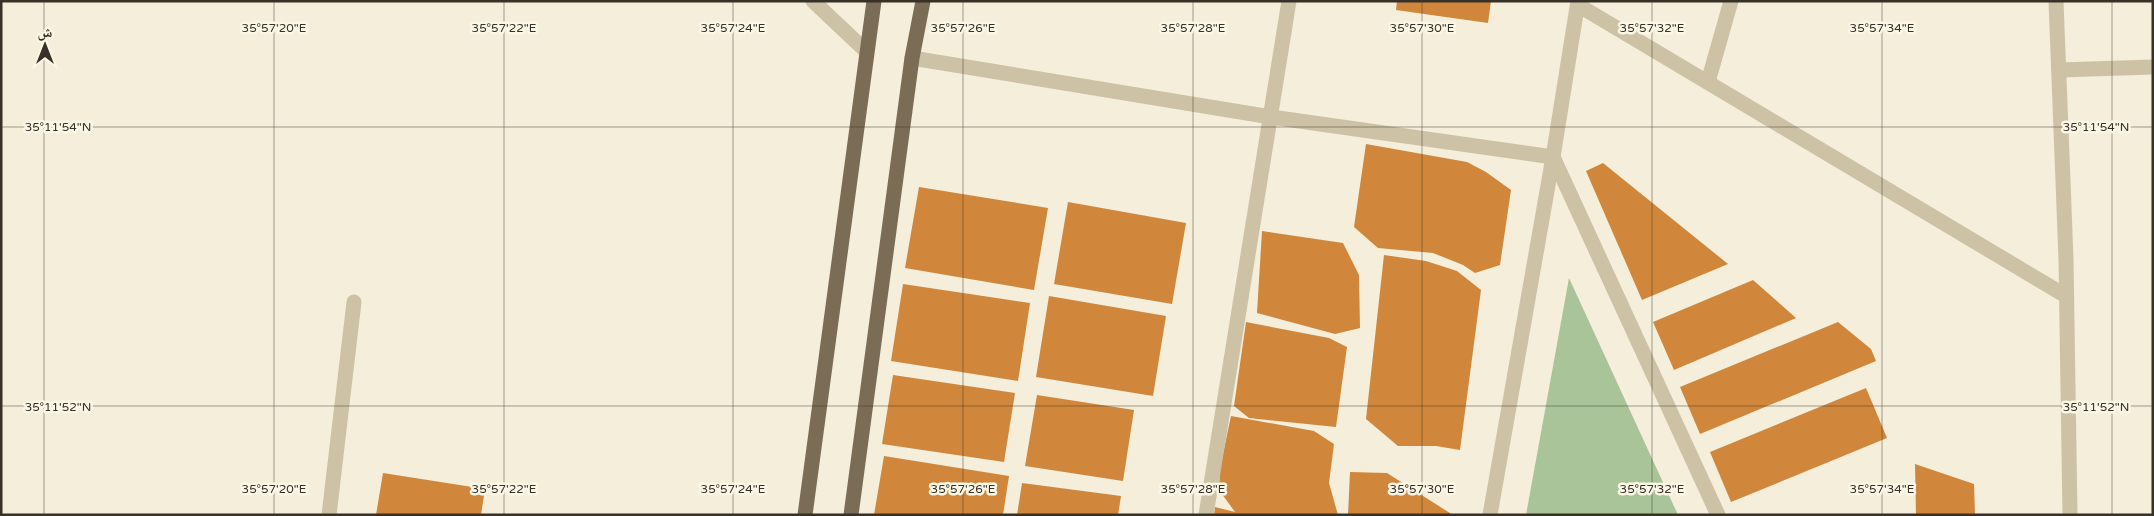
<svg xmlns="http://www.w3.org/2000/svg" width="2154" height="516" font-family="'Varela Round','Noto Naskh Arabic',sans-serif">
<rect width="100%" height="100%" fill="#f4eeda"/>
<polygon fill="#aac499" points="1569,278 1678,515 1526,515"/>
<g fill="#d0873c">
<polygon points="1397,1 1491,1 1488,23 1396,10"/>
<polygon points="1366,144 1467,162 1486,172 1511,190 1500,265 1475,273 1463,265 1433,253 1378,248 1354,227"/>
<polygon points="1603,163 1728,264 1642,300 1586,171"/>
<polygon points="919,187 1048,208 1034,290 905,268"/>
<polygon points="1068,202 1186,223 1172,304 1054,284"/>
<polygon points="1262,231 1343,243 1359,275 1360,328 1335,334 1257,313"/>
<polygon points="1384,255 1426,261 1457,271 1481,290 1460,450 1436,446 1398,446 1366,419"/>
<polygon points="1753,280 1796,318 1674,370 1653,322"/>
<polygon points="903,284 1030,303 1018,381 891,361"/>
<polygon points="1049,296 1166,316 1153,396 1036,377"/>
<polygon points="1246,322 1329,338 1347,347 1336,427 1249,418 1234,406"/>
<polygon points="1838,322 1871,349 1876,361 1700,434 1680,387"/>
<polygon points="893,375 1015,393 1004,462 882,444"/>
<polygon points="1866,388 1887,438 1731,502 1710,452"/>
<polygon points="1037,395 1134,410 1123,481 1025,466"/>
<polygon points="1231,416 1314,431 1334,444 1329,483 1338,515 1214,515 1215,507 1235,512 1219,490 1220,468"/>
<polygon points="884,456 1009,476 1003,515 874,515"/>
<polygon points="1915,464 1974,484 1975,515 1916,515"/>
<polygon points="1350,472 1387,473 1453,515 1348,515"/>
<polygon points="383,473 485,489 481,515 376,515"/>
<polygon points="1022,483 1121,496 1118,515 1017,515"/>
</g>
<g fill="none" stroke-linecap="round" stroke-linejoin="round">
<g stroke="#cdc2a5" stroke-width="15">
<polyline points="813,1 866,51"/>
<polyline points="2056,1 2066,259 2070,515"/>
<polyline points="1578,5 2066,296"/>
<polyline points="912,58 1271,117 1553,157 1718,515"/>
<polyline points="2059,70 2153,67"/>
<polyline points="1708,82 1731,1"/>
<polyline points="329,515 354,302"/>
<polyline points="1206,515 1289,1"/>
<polyline points="1490,515 1553,157 1578,1"/>
</g>
<g stroke="#7b6c56" stroke-width="15">
<polyline points="805,515 874,1"/>
<polyline points="851,515 912,58 923,1"/>
</g>
</g>
<path fill="none" stroke="#383127" stroke-width="1" stroke-opacity="0.45" d="M44 1V515M274 1V515M504 1V515M733 1V515M963 1V515M1193 1V515M1422 1V515M1652 1V515M1882 1V515M2112 1V515M1 127H2153M1 406H2153"/>
<g font-size="12" text-anchor="middle" fill="#383127" stroke="#fbf7e7" stroke-width="5" stroke-linejoin="round" paint-order="stroke">
<text x="274" y="32">35°57'20"E</text>
<text x="504" y="32">35°57'22"E</text>
<text x="733" y="32">35°57'24"E</text>
<text x="963" y="32">35°57'26"E</text>
<text x="1193" y="32">35°57'28"E</text>
<text x="1422" y="32">35°57'30"E</text>
<text x="1652" y="32">35°57'32"E</text>
<text x="1882" y="32">35°57'34"E</text>
<text x="58" y="131">35°11'54"N</text>
<text x="2096" y="131">35°11'54"N</text>
<text x="58" y="411">35°11'52"N</text>
<text x="2096" y="411">35°11'52"N</text>
<text x="274" y="493">35°57'20"E</text>
<text x="504" y="493">35°57'22"E</text>
<text x="733" y="493">35°57'24"E</text>
<text x="963" y="493">35°57'26"E</text>
<text x="1193" y="493">35°57'28"E</text>
<text x="1422" y="493">35°57'30"E</text>
<text x="1652" y="493">35°57'32"E</text>
<text x="1882" y="493">35°57'34"E</text>
</g>
<rect width="2154" height="516" fill="none" stroke="#383127" stroke-width="5"/>
<g transform="translate(45 45)" stroke="#fbf7e7" stroke-width="4" paint-order="stroke">
<path d="M0-4L9 19L0 12L-9 19Z" fill="#383127"/>
<text y="-8" font-size="14" font-weight="bold" text-anchor="middle" fill="#383127">ش</text>
</g>
</svg>
